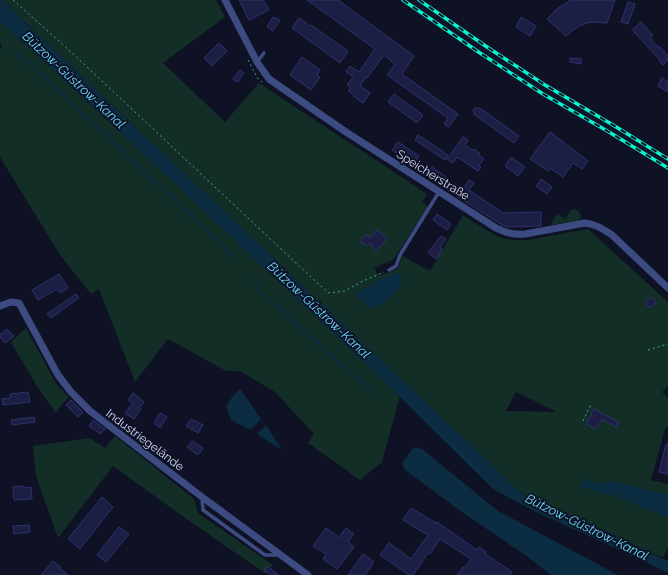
<svg xmlns="http://www.w3.org/2000/svg" width="668" height="575" font-family="Raleway,sans-serif">
<rect width="100%" height="100%" fill="#0f1124"/>
<g fill="#132e26" fill-rule="evenodd">
<path d="M2 0H216L225 17 163 63 225 122 259 83 427 194 422 202 428 207 393 260 374 268 379 276 398 268 402 256 430 271 463 215 491 233 502 238 515 240H528L588 229 668 302V386L662 392 668 398V426L665 429 651 480 668 484V547L663 558 520 492 113 106ZM516 392 555 411V412L506 411Z"/>
<polygon points="0,21 134,145 400,396 382,462 360,480 308,443 314,434 275,392 240,371 226,371 168,339 135,382 99,289 91,294 60,255 0,157 0,49 2,45 0,43"/>
<path d="M574 209C579 210 581 213 581 218L578 221 550 225 557 214 565 219 571 210Z"/>
<polygon points="26,328 57,385 69,397 62,404 56,413 38,388 11,342"/>
<polygon points="115,436 194,499 198,513 273,565 266,574 185,518 113,466 58,538 36,476 33,446 90,438 105,448"/>
</g>
<g fill="#0c2c41">
<polygon points="0,0 2,0 113,106 520,492 668,561 668,573 630,555 534,511 493,489 388,385 134,145 0,21"/>
<polygon points="400,272 401,288 383,303 370,309 355,294 381,279"/>
<polygon points="240,389 261,419 251,430 231,420 226,406 233,396"/>
<polygon points="266,425 282,450 257,434"/>
<polygon points="414,447 422,449 498,511 618,575 551,575 525,555 466,515 405,470 402,463"/>
<polygon points="584,479 599,484 612,481 668,495 668,518 620,497 580,487"/>
</g>
<g fill="none" stroke-linecap="round" stroke-linejoin="round">
<g stroke="#0c2c41" stroke-width="2">
<polyline points="13,48 236,258"/>
<polyline points="253,277 260,291 374,394"/>
</g>
</g>
<g fill="#1c1e44" stroke="#2f326f">
<polygon points="239,0 263,0 269,10 249,20"/>
<polygon points="307,0 338,0 414,56 402,74 458,114 449,127 444,124 448,118 387,75 395,64 384,55 367,78 366,77 360,86 370,93 363,103 353,96 354,95 348,91 351,88 347,85 353,77 346,72 350,66 359,72 375,49"/>
<polygon points="569,0 615,0 607,23 594,22 587,23 579,26 573,30 566,36 547,19 557,9 570,1"/>
<polygon points="628,2 635,4 628,24 621,22"/>
<polygon points="273,17 280,20 273,31 267,27"/>
<polygon points="521,17 536,26 530,36 516,27"/>
<polygon points="299,18 310,26 311,25 348,51 340,63 292,28"/>
<polygon points="641,22 653,35 650,38 658,47 659,46 668,56 668,60 663,65 659,61 660,60 633,31 633,29"/>
<polygon points="219,43 227,51 212,66 204,58"/>
<polygon points="302,57 320,70 317,75 320,77 311,90 290,75"/>
<polygon points="570,58 581,59 581,64 570,62"/>
<polygon points="240,70 244,73 238,82 233,79"/>
<polygon points="662,78 668,82 668,92 658,86"/>
<polygon points="394,94 423,115 417,123 388,102"/>
<polygon points="475,108 480,108 519,136 514,143 475,115 473,111"/>
<polygon points="550,132 588,161 582,169 573,163 563,177 550,168 548,171 530,159"/>
<polygon points="418,135 448,155 445,160 415,140"/>
<polygon points="463,137 468,140 465,145 473,151 474,149 480,154 479,155 484,159 479,165 481,167 478,171 457,157 453,163 447,159"/>
<polygon points="398,142 419,156 413,165 392,150"/>
<polygon points="511,157 525,167 518,176 505,166"/>
<polygon points="432,167 449,179 443,187 426,175"/>
<polygon points="541,179 552,187 547,194 536,186"/>
<polygon points="469,180 474,183 469,190 503,213 541,212 541,226 507,227 502,225 483,213 458,197"/>
<polygon points="437,214 451,224 447,230 433,220"/>
<polygon points="377,230 387,239 383,244 376,251 370,243 367,246 360,241 366,234 370,238"/>
<polygon points="441,236 446,239 440,248 442,249 437,259 428,253"/>
<polygon points="59,274 68,288 60,293 57,289 38,300 32,290"/>
<polygon points="76,294 79,298 51,318 47,314"/>
<polygon points="651,297 656,302 650,308 645,303"/>
<polygon points="7,329 14,336 5,343 0,337 0,335"/>
<polygon points="28,392 30,402 3,405 2,399 10,398 10,394"/>
<polygon points="133,393 144,402 139,408 141,409 134,419 125,413 133,403 128,400"/>
<polygon points="71,400 83,412 78,417 66,405"/>
<polygon points="594,409 618,422 616,427 602,419 596,429 586,424 592,414 591,413"/>
<polygon points="160,413 167,417 160,428 154,423"/>
<polygon points="34,417 35,422 12,425 11,420"/>
<polygon points="191,419 203,425 198,433 186,426"/>
<polygon points="93,420 105,429 100,434 89,426"/>
<polygon points="192,441 203,448 198,455 187,447"/>
<polygon points="666,444 668,444 668,474 659,472"/>
<polygon points="24,486 24,488 31,487 32,499 14,500 13,487"/>
<polygon points="102,497 113,507 80,549 68,539"/>
<polygon points="411,508 436,523 437,522 477,550 479,547 486,552 485,554 512,572 510,575 457,575 463,567 464,569 471,559 440,539 430,554 428,553 413,575 409,575 380,555 389,543 411,559 428,535 403,520"/>
<polygon points="29,525 30,532 14,534 13,526"/>
<polygon points="119,527 129,534 106,562 97,555"/>
<polygon points="326,528 339,537 346,528 354,534 348,542 354,547 337,569 323,559 326,554 313,546"/>
<polygon points="363,554 374,562 365,575 348,575"/>
<polygon points="53,561 61,568 60,568 68,575 41,575"/>
<polygon points="267,566 279,575 271,575 264,570"/>
</g>
<g fill="none" stroke-linecap="round" stroke-linejoin="round">
<g stroke="#33b28b" stroke-width="1" stroke-dasharray="2 3" stroke-linecap="butt">
<polyline points="13,0 70,51 313,279 329,293 345,291 361,282 384,272"/>
<polyline points="248,60 258,79 262,82"/>
<polyline points="648,350 668,344"/>
<polyline points="583,421 591,404"/>
</g>
<g stroke="#3c4b81" stroke-width="3.5">
<polyline points="257,62 264,53"/>
<polyline points="389,270 396,266 400,255 439,192"/>
<polyline points="202,498 203,510 265,555 280,555"/>
</g>
<g stroke="#3c4b81" stroke-width="7">
<path d="M225 0 257 62 269 79 346 132 496 228C507 233 513 235 525 234L585 223C596 224 603 229 612 235L668 288"/>
<polyline points="0,306 11,302 19,303 58,375 71,392 90,411 202,497 308,575"/>
</g>
<g stroke="#09f5d1" stroke-width="3.5">
<g id="rail">
<polyline points="403,0 480,53 543,94 609,132 668,168"/>
<polyline points="419,0 487,47 545,85 613,125 668,159"/>
</g>
</g>
<use href="#rail" stroke="#0f1124" stroke-width="2" stroke-dasharray="6" stroke-linecap="butt"/>
</g>
<g text-anchor="middle" dominant-baseline="central" stroke-width="3.5" stroke-linejoin="round" paint-order="stroke">
<g font-size="12" fill="#d4dafd" stroke="#0f1124">
<text transform="translate(433 175) rotate(32)">Speicherstraße</text>
<text transform="translate(145 440) rotate(37)">Industriegelände</text>
</g>
<g font-size="13" font-style="italic" fill="#66dafa" stroke="#0f1124">
<text transform="translate(74 80) rotate(43)">Bützow-Güstrow-Kanal</text>
<text transform="translate(319 310) rotate(43)">Bützow-Güstrow-Kanal</text>
<text transform="translate(587 527) rotate(26)">Bützow-Güstrow-Kanal</text>
</g>
</g>
</svg>
